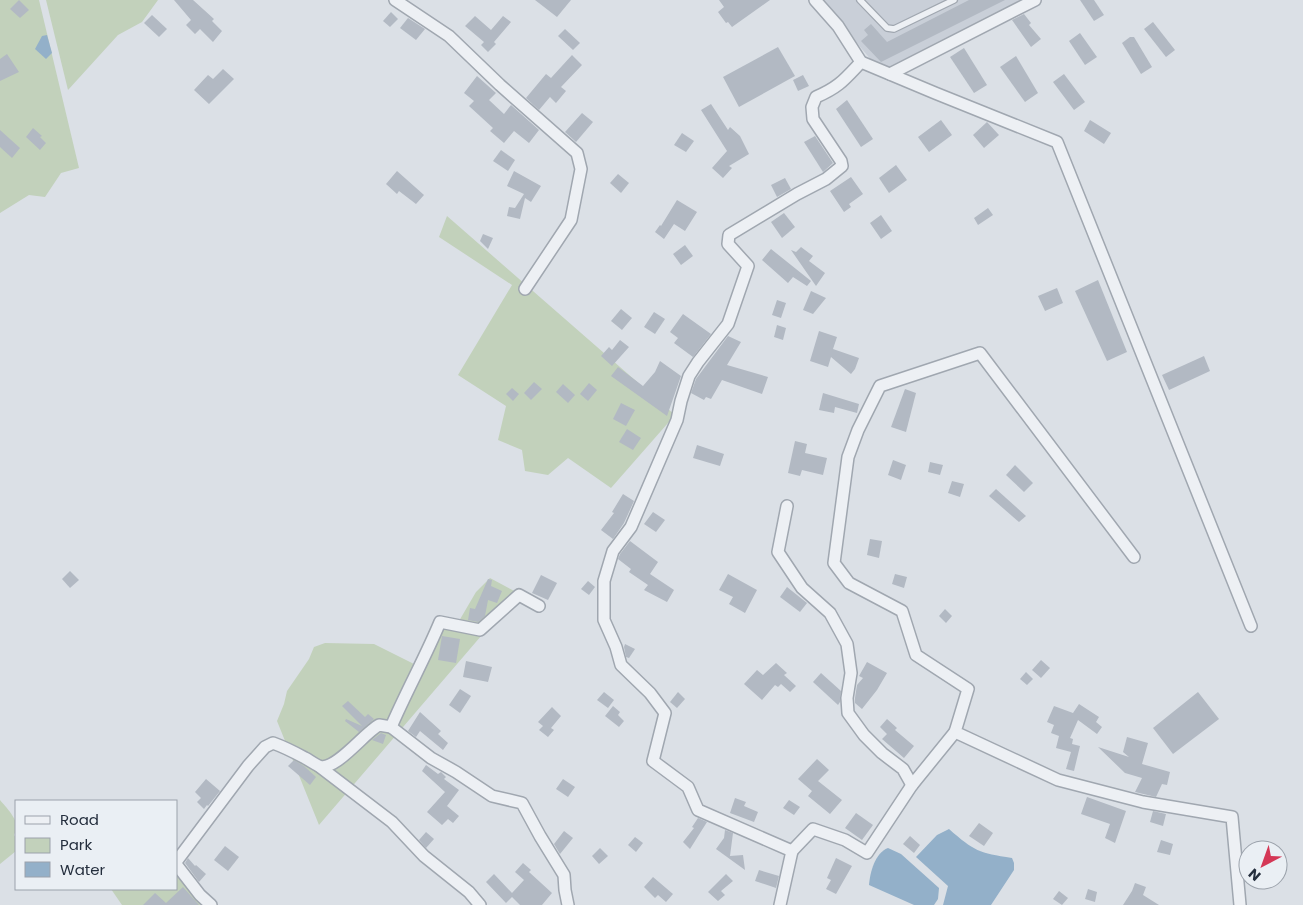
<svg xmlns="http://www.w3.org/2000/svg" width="1303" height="905" font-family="Poppins,sans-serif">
<rect width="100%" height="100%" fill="#dbe0e6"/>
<polygon fill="#c9cfd8" points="821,0 1024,0 882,73"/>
<g fill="#c2d1bb">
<polygon points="0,0 39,0 79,168 61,173 45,197 29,195 0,213"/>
<polygon points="46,0 158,0 142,22 118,35 68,90"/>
<polygon points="447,216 675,415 611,488 568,458 548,475 525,471 522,450 498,440 506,406 458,375 512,285 439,237"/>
<polygon points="490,578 518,593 319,825 277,721 284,704 287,691 309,659 314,647 325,643 374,644 414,664 436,617 459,621 476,592"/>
<path d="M0 800C8 810 22 822 14 835L16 838V851L0 864Z"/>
<polygon points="176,867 209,905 122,905 111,889 176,889"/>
</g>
<g fill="#93b0c9">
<polygon points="47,35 52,53 46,59 35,49 42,36"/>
<path d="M949 829C974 851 979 853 1012 858L1014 863V870L991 905H943L948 886 916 857 937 835Z"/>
<path d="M888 848 901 854 939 888 938 899 934 905H914L869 885C870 872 875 853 888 848Z"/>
</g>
<g fill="#b2b9c3">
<polygon points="19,0 29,10 20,18 10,9"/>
<polygon points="174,0 193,0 214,19 212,21 222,31 213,42 200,29 195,34 186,25 191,20"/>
<polygon points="535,0 571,0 557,17"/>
<polygon points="719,0 770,0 732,27 728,22 726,23 718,12 724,7"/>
<polygon points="969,0 1005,0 881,62 861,41 868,35 864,30 871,24 887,42"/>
<polygon points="1080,0 1094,0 1104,15 1094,21"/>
<polygon points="391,12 398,19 390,27 383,21"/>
<polygon points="1024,14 1031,23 1029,25 1041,39 1031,47 1012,20"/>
<polygon points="152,15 167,29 159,37 144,23"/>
<polygon points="475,16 491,30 503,16 511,22 494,42 496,44 488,52 481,45 484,42 465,26"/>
<polygon points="408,18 425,29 416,40 400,28"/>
<polygon points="1153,22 1175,50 1166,57 1144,29"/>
<polygon points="565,29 580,43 573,50 558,36"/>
<polygon points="1080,33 1097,57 1085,65 1069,41"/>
<polygon points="1130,37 1134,37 1152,67 1141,74 1122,43"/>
<polygon points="778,47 795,76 739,107 723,77"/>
<polygon points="964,48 987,85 974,93 950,57"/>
<polygon points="7,54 19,72 0,81 0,59"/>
<polygon points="572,55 582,65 561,87 566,91 556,103 550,97 539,110 526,98 546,74 551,78"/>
<polygon points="1016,56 1038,93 1025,102 1000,67"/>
<polygon points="223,69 234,79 209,104 194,90 208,75 213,79"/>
<polygon points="1064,74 1085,102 1074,110 1053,82"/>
<polygon points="803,75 809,86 798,91 793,80"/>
<polygon points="477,76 496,93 489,100 504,114 511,105 539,130 529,143 514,131 504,143 490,131 493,128 469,106 474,101 464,93"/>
<polygon points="847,100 873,139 861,147 836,109"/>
<polygon points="711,104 728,130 730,127 740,136 749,154 729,166 732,168 723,178 712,168 727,151 701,110"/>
<polygon points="582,113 593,122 576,142 565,132"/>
<polygon points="941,120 952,135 929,152 918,137"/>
<polygon points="1090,120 1111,133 1104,144 1084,131"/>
<polygon points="987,122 999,135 984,148 973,135"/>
<polygon points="33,128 42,136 40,137 46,143 40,150 26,137"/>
<polygon points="0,130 20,148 12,158 0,147"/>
<polygon points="682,133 694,141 686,152 674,145"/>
<polygon points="815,136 833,163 823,172 804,142"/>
<polygon points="501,150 515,160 508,171 493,161"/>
<polygon points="896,165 907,180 889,193 879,178"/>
<polygon points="397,171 424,195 416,204 399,191 397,194 386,184"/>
<polygon points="514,171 541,186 531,202 525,198 520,219 507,216 509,207 515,208 524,194 507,186"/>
<polygon points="618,174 629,183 621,193 610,183"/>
<polygon points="851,177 863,194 849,204 851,207 844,212 830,191"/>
<polygon points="785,178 791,189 777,197 771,185"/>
<polygon points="677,200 697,212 685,231 674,224 664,239 655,232 660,225 661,226"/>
<polygon points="988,208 993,215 978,225 974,218"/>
<polygon points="784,213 795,227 782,238 771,222"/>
<polygon points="881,215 892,231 881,239 870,223"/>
<polygon points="483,234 493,238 488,249 480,241"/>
<polygon points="685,245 693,256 681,265 673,254"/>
<polygon points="801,247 813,256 809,261 825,273 816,286 791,250 796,252"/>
<polygon points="771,249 811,281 807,286 793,277 788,283 762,260"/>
<polygon points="1098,280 1127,352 1107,361 1075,291"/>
<polygon points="1057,288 1063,303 1045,311 1038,296"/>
<polygon points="811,291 826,298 813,314 803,310"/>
<polygon points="777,300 786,303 781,318 772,315"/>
<polygon points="621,309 632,318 622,330 611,321"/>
<polygon points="654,312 665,319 655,334 644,327"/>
<polygon points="683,314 711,334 693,357 674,343 678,338 670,332"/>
<polygon points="777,325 786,328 783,340 774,337"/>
<polygon points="819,331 837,337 833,349 859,358 855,369 851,374 831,357 828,367 810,361"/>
<polygon points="728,336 741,342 727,365 768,377 762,394 722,380 711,399 706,397 704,400 691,393 696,379"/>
<polygon points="620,340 629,347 612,366 601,356 609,347 612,350"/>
<polygon points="1204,356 1210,371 1169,390 1162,375"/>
<polygon points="660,361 681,376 667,416 611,376 618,367 643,386 655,372"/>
<polygon points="534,382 542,389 531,400 524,393"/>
<polygon points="589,383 597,390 588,401 580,394"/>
<polygon points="563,384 575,395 568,403 556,392"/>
<polygon points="512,388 519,394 513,401 506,394"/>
<polygon points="905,389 916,393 906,432 891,427"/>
<polygon points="823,393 859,404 857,413 835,407 834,413 819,410"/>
<polygon points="621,403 635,410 626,426 613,419"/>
<polygon points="627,429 641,438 633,450 619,442"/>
<polygon points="795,441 807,444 805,453 827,458 823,475 802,470 800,476 788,473"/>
<polygon points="697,445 724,454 720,466 693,458"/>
<polygon points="893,460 906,465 901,480 888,475"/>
<polygon points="930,462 943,465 940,475 928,472"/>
<polygon points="1015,465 1033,483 1024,492 1006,475"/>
<polygon points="952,481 964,484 960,497 948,493"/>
<polygon points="996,489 1026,516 1019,522 989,496"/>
<polygon points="623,494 634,501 624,523 613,539 601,530 614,513 612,512"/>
<polygon points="653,512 665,520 656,532 644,524"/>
<polygon points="870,539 882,541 879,558 867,555"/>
<polygon points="630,541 658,562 650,574 674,590 667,602 644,590 648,585 629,572 631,569 618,559 620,554"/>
<polygon points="70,571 79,580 70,588 62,579"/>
<polygon points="728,574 757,590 745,613 729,604 733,597 719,590"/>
<polygon points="895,574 907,577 904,588 892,584"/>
<polygon points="541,575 557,583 548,600 532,593"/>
<polygon points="488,579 492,580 491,586 502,591 497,603 488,600 485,616 478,622 468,620 470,608 475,609"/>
<polygon points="588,581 595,587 589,595 581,589"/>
<polygon points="787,587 807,603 800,612 780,597"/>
<polygon points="945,609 952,616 946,623 939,616"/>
<polygon points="442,636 460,639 456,663 438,660"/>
<polygon points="625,644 635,649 629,658 626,657 624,647"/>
<polygon points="1041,660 1050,668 1041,678 1032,670"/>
<polygon points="466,661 492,667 488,682 463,677"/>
<polygon points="867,662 887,673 877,690 862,709 855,703 855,698 857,685 863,678 859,676"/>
<polygon points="776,663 787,673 784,675 796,686 790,692 781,684 778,687 775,685 762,700 744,684 757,670 763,675"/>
<polygon points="1026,672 1033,679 1027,685 1020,679"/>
<polygon points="821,673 841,691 840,702 838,705 813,682"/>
<polygon points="460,689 471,696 460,713 449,705"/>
<polygon points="604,692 614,700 608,708 597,700"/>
<polygon points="678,692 685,699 677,708 670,702"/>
<polygon points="1198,692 1219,719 1173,754 1153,728"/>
<polygon points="348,701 365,717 368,714 374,719 359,732 345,721 346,719 362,726 342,706"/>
<polygon points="1079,704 1099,717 1096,722 1102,727 1097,734 1078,720 1070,738 1073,739 1072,744 1080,746 1074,771 1066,769 1071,752 1056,748 1059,736 1051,733 1054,725 1047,722 1054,706 1073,713"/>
<polygon points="613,706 620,712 618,715 624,721 619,727 605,716"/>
<polygon points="552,707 561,716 551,728 554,730 548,737 539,730 543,726 538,722"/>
<polygon points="420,712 441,731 438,734 448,743 443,750 420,731 416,737 408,731"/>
<polygon points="887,719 897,728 895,730 914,746 904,758 882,739 887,734 880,727"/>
<polygon points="381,733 386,735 383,744 372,740"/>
<polygon points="1127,737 1148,743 1142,764 1170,772 1167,785 1162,784 1156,797 1135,792 1142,778 1125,773 1098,747 1129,757 1123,752"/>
<polygon points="817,759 829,770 818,781 842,800 830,814 808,796 812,791 798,779"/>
<polygon points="294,760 304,766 316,777 310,785 288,766"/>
<polygon points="426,765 438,774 441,772 446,777 444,779 459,790 447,806 459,816 453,823 448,819 442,825 427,812 445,792 422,771"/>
<polygon points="206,779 220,791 208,806 207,805 204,809 197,802 201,798 195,792"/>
<polygon points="563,779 575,787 568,797 556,789"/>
<polygon points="1087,797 1126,811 1115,843 1105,838 1110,824 1081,814"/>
<polygon points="735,798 746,802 744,806 758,812 754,822 730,813"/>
<polygon points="789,800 800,807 794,815 783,808"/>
<polygon points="1153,811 1166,814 1163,826 1150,822"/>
<polygon points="856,813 873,825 862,840 845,828"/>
<polygon points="698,818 707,822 690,849 683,842 694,828 692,827"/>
<polygon points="979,823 993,833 984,846 969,836"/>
<polygon points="725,830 733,833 730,856 743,855 745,870 716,849 724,838"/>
<polygon points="564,831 573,838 560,854 554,844"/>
<polygon points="426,832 434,839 426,848 419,840"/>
<polygon points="910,836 920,845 914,853 903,844"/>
<polygon points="635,837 643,843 636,852 628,845"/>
<polygon points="1161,840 1173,844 1170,855 1157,852"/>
<polygon points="225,846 239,857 228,871 214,860"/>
<polygon points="600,848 608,856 599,864 592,856"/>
<polygon points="188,858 195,866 196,865 206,874 199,882 185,863"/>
<polygon points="836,858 852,866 836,894 826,889 831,880 827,878"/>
<polygon points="523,863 531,870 529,872 552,893 542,905 520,905 512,897 506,903 486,882 494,874 512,893 524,880 515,872"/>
<polygon points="759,870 779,876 776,888 755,881"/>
<polygon points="726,874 733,881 721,891 725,895 718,901 708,892"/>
<polygon points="653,877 673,894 666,902 658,895 655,898 644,887"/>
<polygon points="1135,883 1146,887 1143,895 1159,905 1123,905 1132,891"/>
<polygon points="183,887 199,905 143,905 155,893 166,903"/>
<polygon points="1088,889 1097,892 1095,902 1085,899"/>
<polygon points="1059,891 1068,898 1062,905 1053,899"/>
</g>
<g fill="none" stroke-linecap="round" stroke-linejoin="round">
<g stroke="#a0a7b0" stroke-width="8">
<polyline id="service" points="860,0 887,28 894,29 954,0"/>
</g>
<g stroke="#a0a7b0" stroke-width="14">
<g id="minor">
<polyline points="395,0 449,36 500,85 577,153 581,169 571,220 525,289"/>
<polyline points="815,0 838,26 861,62 935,93 1057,142 1251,626"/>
<polyline points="890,74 1035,0"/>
<polyline points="787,506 778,552 802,588 830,613 847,644 851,673 847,698 848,713 864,735 882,753 903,769 912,785"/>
<polyline points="1134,557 980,353 880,386 858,430 848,457 834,563 849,583 902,611 916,655 968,689 955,732 1058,780 1143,802 1232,817 1240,905"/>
<polyline points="391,727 431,758 456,772 492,796 522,803 540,836 564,875 565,890 568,905"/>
<polyline points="320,767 392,822 424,856 469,892 480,905"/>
<polyline points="792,851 813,829 845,840 867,853 912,785 955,732"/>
<path d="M176 862 248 766 265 747 273 743C284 747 294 752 305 758 309 760 314 764 319 766 335 772 364 733 379 725L391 727C406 692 425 658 440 622L480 630 519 595 539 606"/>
<polyline points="176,864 200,895 211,905"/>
<path d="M780 905 792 851 698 810 688 787 653 761 665 713 650 693 621 665 616 647 604 620V581L613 551 631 527 677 420 681 401 689 376 698 362 728 324 748 266 728 244 729 235 797 194 826 179 842 166 841 161 813 119 812 107 816 97C839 87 844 80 861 62"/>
</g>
</g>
<use href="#service" stroke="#edf0f4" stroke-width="5.5"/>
<use href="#minor" stroke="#edf0f4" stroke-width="11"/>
</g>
<rect x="15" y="800" width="162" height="90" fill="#eaeff4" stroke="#9ba2ab"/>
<rect x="25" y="816" width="25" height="8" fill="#edf0f4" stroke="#9ba2ab"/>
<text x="60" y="825" font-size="15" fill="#242e3d">Road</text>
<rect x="25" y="838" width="25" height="15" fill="#c2d1bb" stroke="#9ba2ab"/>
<text x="60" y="850" font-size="15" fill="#242e3d">Park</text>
<rect x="25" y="862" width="25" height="15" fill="#93b0c9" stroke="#9ba2ab"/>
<text x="60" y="875" font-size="15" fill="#242e3d">Water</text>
<g transform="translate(1263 865) rotate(221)"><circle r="24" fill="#eaeff4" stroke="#9ba2ab"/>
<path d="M0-4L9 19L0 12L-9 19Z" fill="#d43756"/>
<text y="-8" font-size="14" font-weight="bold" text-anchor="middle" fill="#242e3d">N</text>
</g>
</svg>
